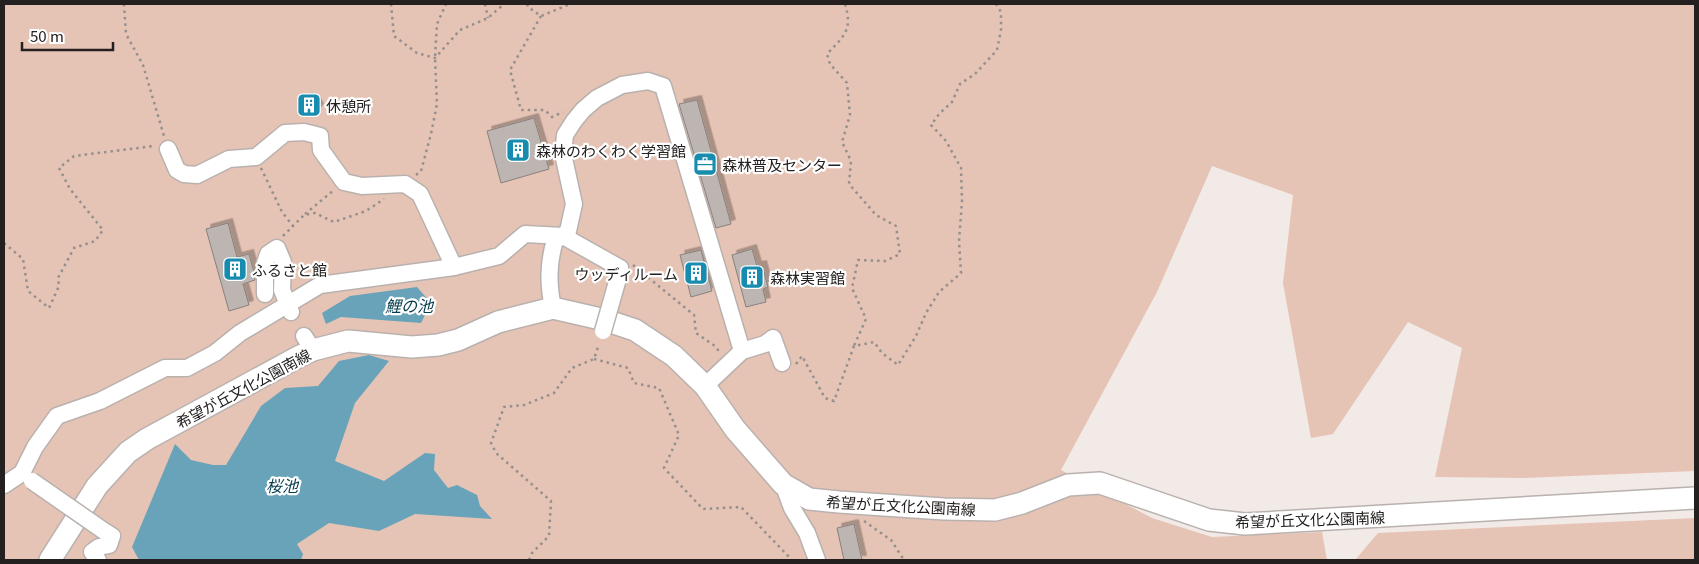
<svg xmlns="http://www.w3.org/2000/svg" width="1699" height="564" font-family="Georgia,'Noto Sans JP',serif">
<defs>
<filter id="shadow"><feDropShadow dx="4.5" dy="-4.5" stdDeviation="0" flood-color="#0004"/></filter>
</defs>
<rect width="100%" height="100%" fill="#f2eae6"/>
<g fill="#e6c4b5">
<polygon points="4,4 1695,4 1695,471 1522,478 1435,477 1462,348 1408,322 1333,434 1311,438 1283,283 1293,195 1212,166 1157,292 1061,470 1152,518 1212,537 1322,532 1327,560 4,560"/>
<polygon points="1695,518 1695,560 1355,560 1378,533"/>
</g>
<g fill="#68a3ba">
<polygon points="417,287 431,303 421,323 341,317 326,324 322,313 350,296"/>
<polygon points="369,355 389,361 355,403 335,461 384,481 425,453 435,454 434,470 448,488 457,485 477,495 480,506 492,519 415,514 379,531 329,523 297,544 303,554 301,560 139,560 132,547 175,444 191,460 213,465 226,465 261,406 285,388 318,386 339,361"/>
</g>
<g fill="#bdb5b2" stroke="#88807d" filter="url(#shadow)">
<polygon points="307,98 315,101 319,108 315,113 308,116 300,112 301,102"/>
<polygon points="697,100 731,224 716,228 679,104"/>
<polygon points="534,118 549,169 501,183 487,131"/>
<polygon points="228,223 237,257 249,254 255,276 255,280 243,284 249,305 229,311 206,229"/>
<polygon points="752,249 757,266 762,265 768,287 763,289 766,302 746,307 732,255"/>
<polygon points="701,250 712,291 691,297 680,255"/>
<polygon points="854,524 862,560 844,560 837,528"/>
</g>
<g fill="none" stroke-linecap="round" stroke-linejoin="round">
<g stroke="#b9b1ae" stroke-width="19">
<g id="minor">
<polyline points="168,149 177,170 184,174 197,175 229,159 256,157 285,133 304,132 320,136 321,150 344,182 362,186 405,184 420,194 454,267"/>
<polyline points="265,294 265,263 268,254 277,248 283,262 282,290 291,312"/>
<path d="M553 308C548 284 548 264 555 240L563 236 568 231 574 204 563 154 565 135 574 121 583 110 597 98 622 85 648 81 663 86 742 351 705 386"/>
<polyline points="304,336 313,350"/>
<polyline points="742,351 765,344 773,338 782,363"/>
<polyline points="783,484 792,508 807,533 817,560"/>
<polyline points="4,485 22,473 35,447 57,416 100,401 165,368 187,368 215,353 240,333 320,285 454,267 499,256 525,234 563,236 620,268 617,282"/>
<polyline points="98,560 92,552 99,547 109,545 112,536 104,531"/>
</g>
</g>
<g stroke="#b9b1ae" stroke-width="24">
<polyline id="major" points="50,560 97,486 128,452 147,439 298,357 313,350 348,341 412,347 438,345 458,340 498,322 553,308 605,320 635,330 674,356 705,386 735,429 783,484 809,499 839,502 944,509 995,510 1022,503 1068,485 1100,483 1209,520 1245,524 1695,498"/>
</g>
<g stroke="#958f8d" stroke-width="2.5" stroke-dasharray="2.5 4" stroke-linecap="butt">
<polyline points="124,4 126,34 143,65 164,136"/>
<polyline points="391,4 394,36 417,53 435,58 460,30 488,18 504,4"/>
<polyline points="485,4 488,18"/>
<polyline points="527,4 528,7 541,16 570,4"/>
<path d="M845 4C853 30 844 36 827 54L830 64 847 83 850 115 842 142 851 161 849 184 876 215 896 226 900 254 885 261 858 260 852 288 866 319 854 346"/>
<polyline points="541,16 510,70 521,110 545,110 552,117 563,112"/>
<polyline points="261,168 282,212 293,226"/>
<polyline points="416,175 421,171 431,134 437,104 435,58 437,24 446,4"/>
<polyline points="305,214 334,190"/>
<polyline points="283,236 304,215 315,213 334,222 366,211 384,199"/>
<polyline points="4,243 23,259 28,291 49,308 59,286 58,278 74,248 95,241 103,230 70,189 59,168 74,156 154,146"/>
<polyline points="633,265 694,315 696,333 715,346 721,354"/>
<polyline points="594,359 628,368 634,383 659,388 679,435 664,468 703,509 741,507 792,560"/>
<polyline points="796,364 802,356 825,398 834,401 854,346 874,342 882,353 898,365 916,336 926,313 939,292 961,273 959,241 962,201 961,168 946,141 931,125 939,114 952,102 960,84 975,74 997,50 1001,30 1001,12 996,4"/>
<polyline points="864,521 891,540 904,560"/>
<polyline points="529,560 532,553 549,536 551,501 496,453 491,443 504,407 524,405 554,393 572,368 594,359 599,344"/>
</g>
<use href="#minor" stroke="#fff" stroke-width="16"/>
<use href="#major" stroke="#fff" stroke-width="21"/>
<g stroke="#b9b1ae" stroke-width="19" stroke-linecap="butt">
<g id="minor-bridge">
<polyline points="603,331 617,282"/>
<polyline points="32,481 104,531"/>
</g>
</g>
<use href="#minor-bridge" stroke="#fff" stroke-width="16"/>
</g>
<defs>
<g id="building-square" transform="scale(1.25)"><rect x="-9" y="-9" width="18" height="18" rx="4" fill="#178caf" stroke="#fff"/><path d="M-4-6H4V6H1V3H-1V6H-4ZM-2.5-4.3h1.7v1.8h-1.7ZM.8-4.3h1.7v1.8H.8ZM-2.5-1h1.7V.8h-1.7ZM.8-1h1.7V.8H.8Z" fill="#fff"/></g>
<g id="office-square" transform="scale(1.25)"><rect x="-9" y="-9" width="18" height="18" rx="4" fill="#178caf" stroke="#fff"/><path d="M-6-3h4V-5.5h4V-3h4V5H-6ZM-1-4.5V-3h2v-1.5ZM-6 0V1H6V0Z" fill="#fff"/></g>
</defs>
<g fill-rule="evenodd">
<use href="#building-square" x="309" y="105"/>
<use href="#building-square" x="518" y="150"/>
<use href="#office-square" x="705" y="164"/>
<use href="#building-square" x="235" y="269"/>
<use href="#building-square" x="696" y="273"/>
<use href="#building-square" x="752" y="277"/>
</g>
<g text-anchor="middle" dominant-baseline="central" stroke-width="4.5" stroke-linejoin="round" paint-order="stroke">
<g font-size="15" fill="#23201f" stroke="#fff" text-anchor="start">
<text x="326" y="105">休憩所</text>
<text x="536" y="150">森林のわくわく学習館</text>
<text x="722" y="164">森林普及センター</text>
<text x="252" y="269">ふるさと館</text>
<text x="678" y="273" text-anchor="end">ウッディルーム</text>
<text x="770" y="277">森林実習館</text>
</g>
<g font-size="15" fill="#23201f" stroke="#fff">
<text transform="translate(243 388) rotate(-28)">希望が丘文化公園南線</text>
<text transform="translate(901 505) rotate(3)">希望が丘文化公園南線</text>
<text transform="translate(1310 519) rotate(-2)">希望が丘文化公園南線</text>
</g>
<g font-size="16" font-style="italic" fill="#063d4e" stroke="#fff">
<text x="409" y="305">鯉の池</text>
<text x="282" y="485">桜池</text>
</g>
</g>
<rect width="1699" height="564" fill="none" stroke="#23201f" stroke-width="10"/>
<path d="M22 42v8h91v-8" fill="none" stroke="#23201f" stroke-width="2.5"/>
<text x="30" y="42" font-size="15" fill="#23201f" stroke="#ffffff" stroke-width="4" paint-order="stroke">50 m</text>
</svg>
